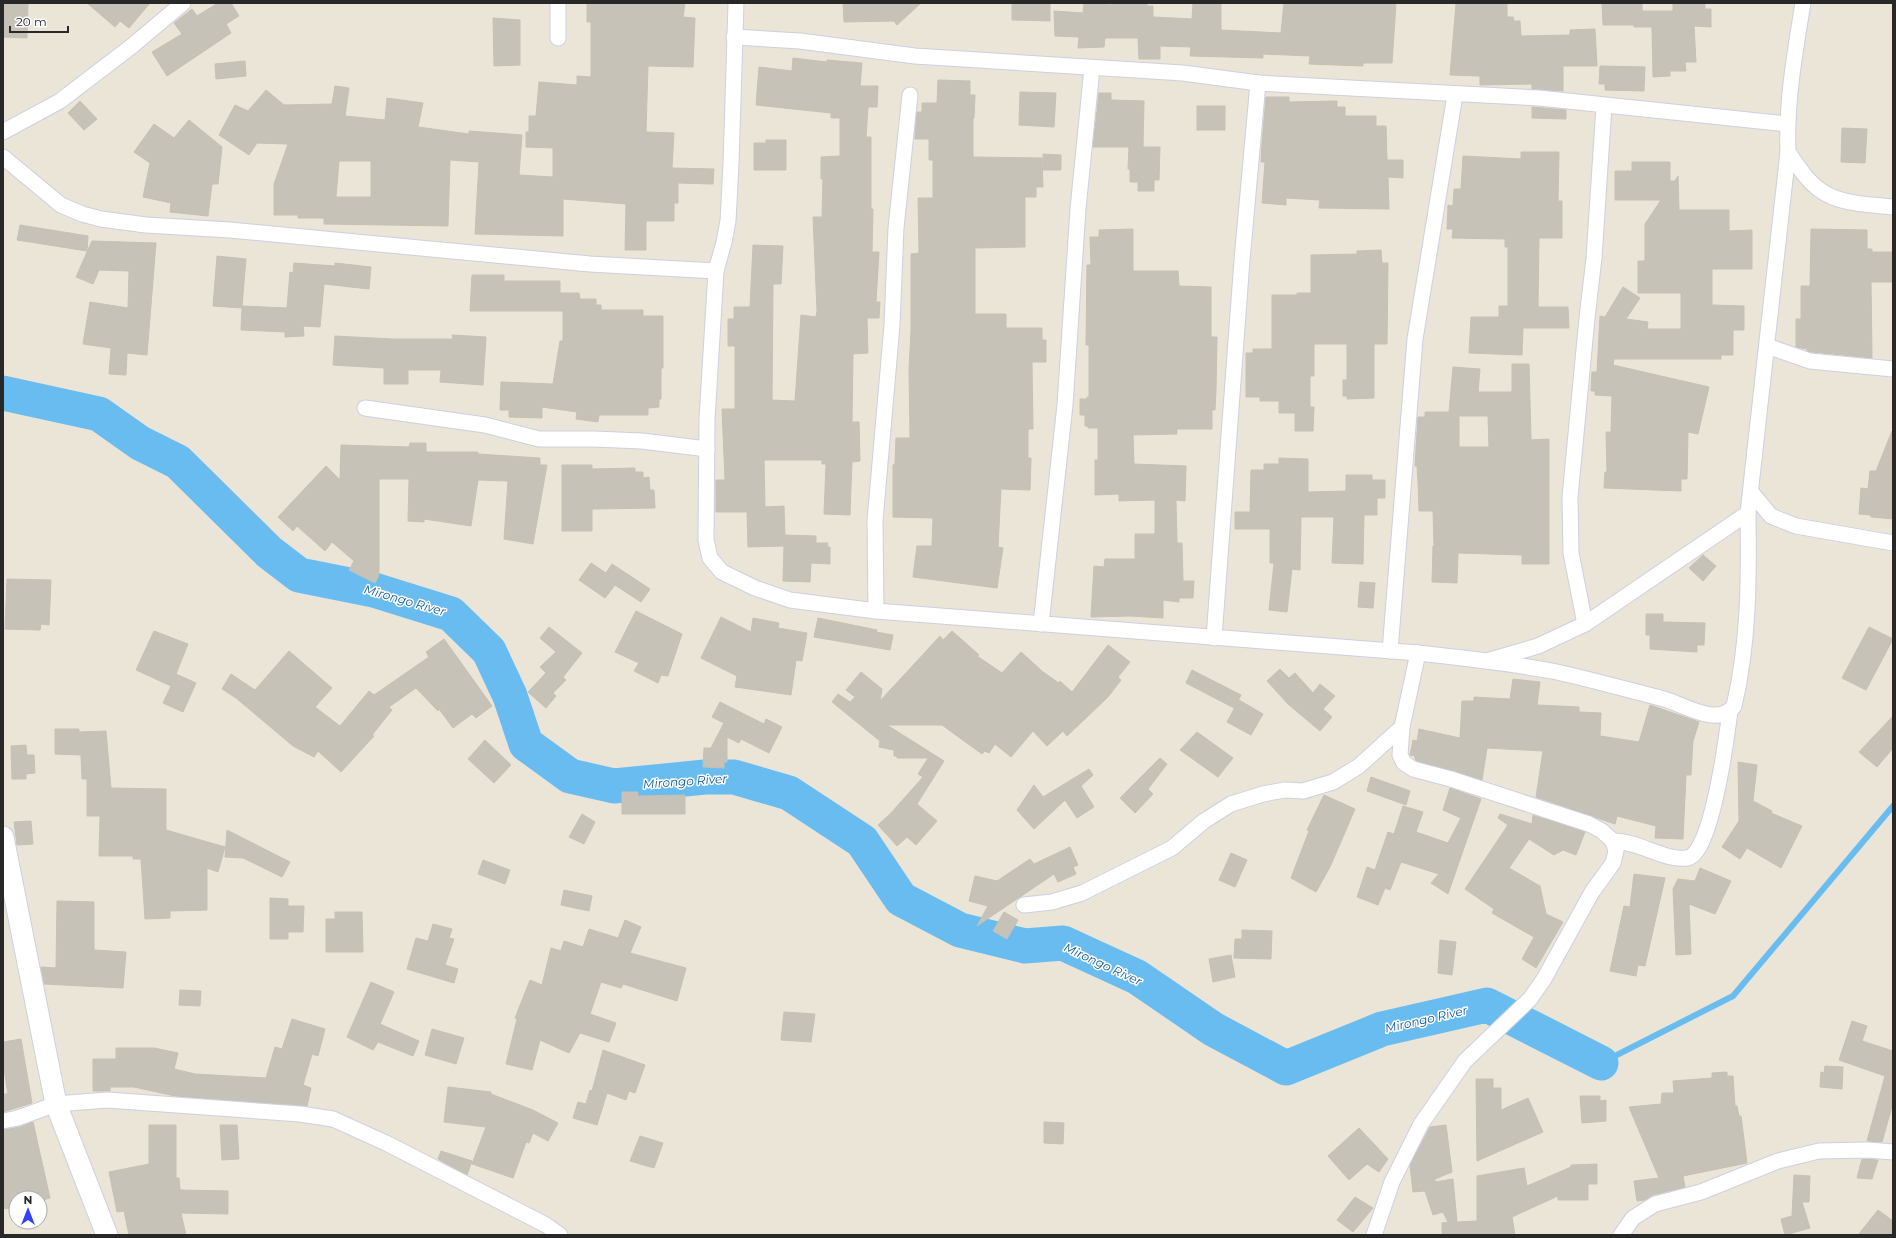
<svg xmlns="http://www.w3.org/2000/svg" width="1896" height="1238" font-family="Montserrat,sans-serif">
<rect width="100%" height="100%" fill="#ebe5d8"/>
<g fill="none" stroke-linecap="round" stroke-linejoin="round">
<polyline stroke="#68bcf0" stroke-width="6" points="1601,1063 1733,996 1893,806"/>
<polyline stroke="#68bcf0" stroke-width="35" points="3,393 99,414 140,443 178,462 269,552 299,575 374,590 451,614 489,651 510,696 526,744 570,776 614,786 705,777 734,777 789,793 862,841 901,899 960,930 1025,946 1063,943 1137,977 1213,1029 1286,1068 1382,1029 1487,1005 1601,1063"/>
</g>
<g fill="#c6c2b8" stroke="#c6c1b3" fill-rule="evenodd">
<polygon points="3,3 28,3 27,38 3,37"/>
<polygon points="87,3 150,3 129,28 120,21 115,27"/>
<polygon points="218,3 231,3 239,16 226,24 231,33 167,76 152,52 182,34 174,23 192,9 197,16"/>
<path d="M587 3H685L683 17 695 18 693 67 648 66 646 132 674 133 672 168 714 169 713 184 678 183V203H674V221H646V250H625L626 204 602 202 563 199V236L475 234 479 162 450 160 448 226 324 224V218H298V215H274V184L288 144 257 143 249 155 219 135 235 105 248 111 266 90 284 105 332 104 335 86 349 88 345 116 385 120 387 98 423 103 418 127 469 134V131L522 135 519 175 553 177V148L526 147V132H529V116H536L539 82 577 85V76L591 77V22H587ZM339 161H371V197H336Z"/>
<polygon points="843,3 921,3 897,25 894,21 844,22"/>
<polygon points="1012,3 1050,3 1050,21 1012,20"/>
<polygon points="1084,3 1112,5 1112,3 1147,3 1147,6 1153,6 1153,17 1192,19 1193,3 1221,3 1221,30 1281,33 1284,3 1396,3 1392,63 1363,63 1363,66 1309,64 1310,56 1263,54 1263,58 1190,56 1191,47 1160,46 1160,59 1139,59 1138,38 1105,38 1104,47 1078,48 1079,37 1055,36 1054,11 1083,13"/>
<polygon points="1602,3 1642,3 1642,11 1673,11 1673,3 1705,3 1705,9 1711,9 1711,27 1694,26 1696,62 1685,62 1686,71 1670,71 1670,76 1653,77 1652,27 1634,27 1634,25 1603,25"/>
<polygon points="1456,4 1507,4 1507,17 1513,17 1514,21 1520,21 1521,36 1570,35 1570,30 1595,29 1597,66 1563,66 1563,91 1532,89 1532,84 1480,85 1480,76 1450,75"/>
<polygon points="493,18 520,20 520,65 494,66"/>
<polygon points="793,58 827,62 827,60 862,63 860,86 878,86 877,107 868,107 866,137 871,137 871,209 873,209 872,252 879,252 876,302 880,302 879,318 867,318 868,353 853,354 852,422 859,422 860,461 852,462 850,515 824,514 826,464 822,464 822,460 764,460 765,507 784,506 785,535 816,536 816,543 828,543 827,547 830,547 830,564 811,563 810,582 783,581 784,546 748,547 747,512 716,512 716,480 725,480 722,409 735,409 735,346 728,346 728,319 734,319 734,307 750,307 753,245 783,246 781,284 773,284 772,400 795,401 801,315 816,317 817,311 813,217 822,217 823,179 821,179 821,157 840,156 840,118 831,118 831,113 756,105 759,67 792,71"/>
<polygon points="245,61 246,76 216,79 215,64"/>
<polygon points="1600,66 1645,67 1644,91 1605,90 1605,84 1599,84"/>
<polygon points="938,80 970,81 970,95 975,95 974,118 973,118 973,157 1042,158 1043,187 1036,187 1036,197 1025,197 1025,247 975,248 975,314 1006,314 1006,328 1042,328 1042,340 1046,340 1046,362 1032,362 1033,429 1028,429 1028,458 1031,458 1030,490 1001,489 998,547 1003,548 997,588 913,577 917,546 932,546 933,518 893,517 893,465 895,464 896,438 910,438 909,368 911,332 911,254 919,253 918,198 933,198 933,160 929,160 929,139 915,139 915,136 917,112 922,112 922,103 937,103"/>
<polygon points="1020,92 1056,93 1054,127 1019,125"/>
<polygon points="1099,93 1111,93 1111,100 1144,101 1143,147 1160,147 1159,180 1154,180 1154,191 1138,191 1138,182 1130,182 1130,169 1128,169 1129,147 1093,147"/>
<polygon points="1266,97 1289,97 1289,102 1337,101 1337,107 1345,107 1345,116 1376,116 1376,126 1386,126 1387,160 1403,160 1403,178 1388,177 1389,209 1319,208 1320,200 1286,198 1286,205 1262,203 1265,162 1261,162 1262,143"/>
<polygon points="80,101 97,119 84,130 68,113"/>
<rect x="1197" y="106" width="28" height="24"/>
<polygon points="1532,107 1566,110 1566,119 1532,118"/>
<polygon points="189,120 222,147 218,184 212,184 208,216 170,212 171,203 143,197 150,163 134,152 154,124 174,138"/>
<polygon points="1842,128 1867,129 1865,163 1841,162"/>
<polygon points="766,140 786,140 786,170 754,170 754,143 766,143"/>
<polygon points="1521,152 1559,152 1558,201 1562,201 1562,238 1539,238 1538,307 1568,307 1569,328 1523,328 1522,355 1469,353 1471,317 1499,317 1499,306 1508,306 1508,247 1505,247 1505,239 1452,238 1453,229 1447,229 1448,205 1453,206 1454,189 1461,189 1463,156 1521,159"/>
<polygon points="1043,154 1061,155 1061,170 1043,170"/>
<polygon points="1632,162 1670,162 1670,181 1675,181 1678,176 1679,210 1729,210 1729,231 1752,230 1752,269 1712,269 1712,305 1744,306 1744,330 1733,330 1733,355 1721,355 1721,359 1614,359 1613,365 1709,387 1698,434 1688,432 1687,479 1681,479 1681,491 1604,488 1605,472 1607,472 1606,432 1611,432 1612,396 1595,395 1595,391 1591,391 1592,372 1597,372 1600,316 1605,317 1623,287 1640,298 1626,319 1648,322 1647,329 1681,329 1681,293 1638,293 1638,261 1645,261 1645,224 1661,200 1615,200 1615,171 1632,171"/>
<polygon points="20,225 88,236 87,251 17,240"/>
<polygon points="1133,229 1133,271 1178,271 1179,286 1211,287 1211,337 1217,337 1216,390 1215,410 1212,410 1212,429 1177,429 1177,434 1133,435 1134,464 1186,466 1185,501 1176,500 1177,543 1182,543 1183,581 1194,581 1193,598 1179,598 1179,602 1163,600 1163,618 1131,616 1091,617 1094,566 1104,567 1105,559 1135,559 1135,534 1155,534 1155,500 1119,501 1119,494 1095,495 1095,460 1098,460 1098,428 1088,428 1088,426 1085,426 1085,415 1080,415 1080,399 1087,399 1087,397 1089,397 1089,345 1086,345 1087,265 1091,265 1090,237 1099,237 1099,230"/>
<polygon points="1811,229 1867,230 1867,249 1872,249 1872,252 1893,252 1893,282 1871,282 1872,358 1812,352 1807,351 1807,349 1796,347 1796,319 1801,319 1801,286 1810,286"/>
<polygon points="92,241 156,243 147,355 127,353 126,375 109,374 111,348 83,344 90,302 128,308 129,271 99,270 93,284 76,277"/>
<polygon points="1381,250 1382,263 1388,263 1387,344 1374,344 1374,398 1347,399 1347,396 1343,396 1343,380 1347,380 1347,344 1314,344 1314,376 1310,376 1310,407 1314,407 1313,431 1295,431 1295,413 1279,413 1279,401 1260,401 1260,397 1246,397 1246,353 1253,353 1253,349 1272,349 1272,295 1297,295 1297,293 1311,293 1311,255 1357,254 1357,251"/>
<polygon points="217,256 246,259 242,306 287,308 290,272 293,273 294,263 335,266 335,263 371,267 369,289 324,284 320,327 303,326 304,336 285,337 285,332 241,330 242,308 213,306"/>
<polygon points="472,275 504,275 504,281 560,281 560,293 579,293 580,299 596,299 596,305 601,305 601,310 643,310 643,316 663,316 663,368 661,368 661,399 659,399 659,407 648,408 648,415 599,415 598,422 576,419 577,412 542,407 542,418 509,417 509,410 500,410 501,382 553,384 560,341 563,341 563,311 470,311"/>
<polygon points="452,335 486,337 483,385 440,382 441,370 408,370 408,384 384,384 384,368 333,365 335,336 392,339 453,339"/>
<path d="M1512 364H1529L1531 440 1549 439V564H1522V555L1458 553 1457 583 1432 582 1433 546H1434L1433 511H1419L1418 482 1417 466H1415L1418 417H1425V412H1449L1453 367 1480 369 1478 392H1512ZM1459 416H1488L1489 447H1459Z"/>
<polygon points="1892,431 1893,519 1871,517 1871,515 1859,514 1861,488 1868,489 1870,471 1876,471"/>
<polygon points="410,443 426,443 426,452 478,452 478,454 540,458 540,465 547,465 533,544 504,539 508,481 478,480 471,526 424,519 424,522 408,521 409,479 379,479 379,575 375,583 349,570 354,561 332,542 325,551 297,526 293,531 278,517 326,466 340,480 341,445 409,447"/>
<polygon points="1279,458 1308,459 1308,492 1346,491 1346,475 1372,475 1372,480 1385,480 1385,498 1377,498 1377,515 1364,515 1363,564 1332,563 1334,517 1301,517 1300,570 1292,569 1287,612 1269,610 1274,563 1270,563 1270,529 1235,529 1235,512 1250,512 1251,470 1264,470 1264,464 1279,464"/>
<polygon points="562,465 592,465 592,469 635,468 635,472 643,472 643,478 649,477 650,490 654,490 655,508 592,509 592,531 562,531"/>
<polygon points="1703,555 1716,566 1703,581 1689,568"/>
<polygon points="591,563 606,573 612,564 650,589 641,602 615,585 605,598 579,580"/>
<polygon points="7,579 51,580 49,625 41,624 40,630 5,629"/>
<polygon points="1360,582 1375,583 1373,608 1358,607"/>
<polygon points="636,611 682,634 668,676 661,675 658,683 634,671 639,663 615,652"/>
<polygon points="1646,614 1663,614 1663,622 1705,623 1704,645 1697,645 1697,652 1650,649 1650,635 1646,635"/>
<polygon points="721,617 751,632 753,618 779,623 778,628 807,633 802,661 796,660 791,695 735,687 737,676 701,658"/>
<polygon points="818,618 877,630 876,632 893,635 890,650 814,637"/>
<polygon points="549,627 582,653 563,677 566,680 553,693 556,696 546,708 528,692 546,673 540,667 556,652 540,638"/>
<polygon points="1869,627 1893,639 1866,690 1842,678"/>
<polygon points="154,631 188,644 176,674 196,683 183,712 163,703 171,686 136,670"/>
<polygon points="952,631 979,655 977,656 1002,673 1021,652 1043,672 1059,683 1060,681 1072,692 1108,645 1130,662 1118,677 1121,680 1108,697 1067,736 1063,731 1047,746 1033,731 1011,757 995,744 989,753 985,751 982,754 942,725 887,725 944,761 917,804 937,821 916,845 907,837 897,846 878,825 891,813 923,777 918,774 928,758 897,758 897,756 894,756 894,750 879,747 880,741 832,702 838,694 850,702 855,697 846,690 861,672 882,689 880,701 940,636 943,640"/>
<polygon points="444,639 492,706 476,718 472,714 453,728 439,709 438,711 416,688 389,707 392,710 372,735 374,736 341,772 318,751 314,757 293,746 236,698 222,689 231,674 255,690 289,651 332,688 315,707 340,726 369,691 374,695 429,657 426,652"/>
<polygon points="1280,669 1289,678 1295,673 1313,693 1320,684 1335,696 1323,709 1332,717 1320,731 1288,704 1267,681"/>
<polygon points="1192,670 1241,695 1234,708 1186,683"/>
<polygon points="1513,679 1540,682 1537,705 1579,707 1579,712 1601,713 1600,736 1639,742 1650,705 1699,722 1693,741 1691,775 1686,775 1683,839 1655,838 1656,826 1617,816 1615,824 1536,797 1543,751 1487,748 1482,780 1417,761 1415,759 1415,756 1410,755 1413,740 1417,741 1419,729 1460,738 1462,701 1474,701 1474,697 1510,699"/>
<polygon points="1239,700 1263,714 1251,735 1227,722"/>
<polygon points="720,702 764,724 766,719 782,727 769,753 741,739 739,743 727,737 727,762 724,762 724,768 703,767 704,748 711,748 724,723 712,717"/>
<polygon points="1893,716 1893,748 1877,767 1859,752"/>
<polygon points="55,729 79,729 79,732 106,731 111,788 166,789 166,830 225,847 218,872 207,868 207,910 170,911 170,918 145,919 141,859 133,859 133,856 99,856 100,816 87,816 87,779 82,779 81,755 55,754"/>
<polygon points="1197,732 1233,758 1218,777 1180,750"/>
<polygon points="485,740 511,765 494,783 468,759"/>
<polygon points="26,745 27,755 34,755 35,773 26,774 26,779 12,779 11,746"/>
<polygon points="1160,758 1167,764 1148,789 1153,794 1135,813 1120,798"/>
<polygon points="1738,762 1757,765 1753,801 1772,811 1771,813 1802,826 1781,868 1747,848 1740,859 1722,847 1739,821"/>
<polygon points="1089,769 1093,775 1081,786 1094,807 1077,818 1065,800 1034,829 1017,810 1034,785 1043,797"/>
<polygon points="1371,777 1410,791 1406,805 1367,791"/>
<polygon points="1450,788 1481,799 1448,894 1431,883 1439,874 1401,862 1390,890 1385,888 1378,905 1357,897 1367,867 1375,870 1388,832 1394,834 1403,806 1423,812 1416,832 1448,843 1461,818 1443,810"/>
<polygon points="622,792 638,792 638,796 685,795 685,814 622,814"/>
<polygon points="1324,795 1355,809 1330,867 1316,892 1291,878 1309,831 1307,830"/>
<polygon points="582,814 595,822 584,844 569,837"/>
<polygon points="1500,814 1532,824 1533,815 1585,832 1576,855 1563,850 1554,855 1529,839 1509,868 1540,886 1546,914 1563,922 1536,968 1522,959 1534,937 1492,913 1494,909 1465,889 1508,825 1498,818"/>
<polygon points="31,821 33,844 17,845 14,822"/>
<polygon points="227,830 290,862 282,877 243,858 225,857"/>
<polygon points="1070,847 1078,865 1073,867 1076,874 1058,882 1054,874 977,926 988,906 969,901 975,876 997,881 1030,859 1034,864"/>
<polygon points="1231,853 1247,860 1235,887 1219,880"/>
<polygon points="483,860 510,870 505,884 478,874"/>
<polygon points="1700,868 1731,881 1715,914 1689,904 1691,954 1676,955 1673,889 1678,879 1695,881"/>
<polygon points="1634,874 1665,878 1645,966 1638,965 1636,976 1610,971 1624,906 1630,907"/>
<polygon points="564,890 592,896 589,911 561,905"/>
<polygon points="270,898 288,899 288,906 304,906 303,932 288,932 288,939 270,939"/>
<polygon points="57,901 94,902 94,950 126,952 123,988 44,984 41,967 56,968"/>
<polygon points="335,912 362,912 363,952 326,952 326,919 335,919"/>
<polygon points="1004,912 1018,920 1007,939 993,931"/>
<polygon points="625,920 641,927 630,953 686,968 677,1001 623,984 621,988 601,982 590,1014 616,1023 609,1042 580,1033 569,1053 540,1040 532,1070 506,1064 517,1019 515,1018 530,980 542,985 551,948 561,951 564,941 583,947 589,929 618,938"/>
<polygon points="433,924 452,929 449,938 454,939 445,965 458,969 454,983 407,969 416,938 428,941"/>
<polygon points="1242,930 1272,931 1271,959 1234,958 1235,939 1242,939"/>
<polygon points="1440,940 1456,942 1452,975 1438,973"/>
<polygon points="1231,955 1235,977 1213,982 1209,959"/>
<polygon points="371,982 394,992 380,1024 419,1041 413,1056 378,1042 373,1050 347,1037"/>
<polygon points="180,990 201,991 200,1006 179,1005"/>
<polygon points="784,1012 815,1014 811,1042 781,1040"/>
<polygon points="292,1019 325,1029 318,1056 312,1054 303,1085 311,1088 307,1106 175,1096 134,1087 110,1087 110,1091 93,1091 93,1059 116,1059 116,1048 154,1048 178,1053 174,1069 195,1074 266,1078 275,1047 282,1049"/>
<polygon points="1852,1021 1867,1026 1862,1041 1893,1051 1893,1103 1882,1142 1867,1141 1885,1076 1839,1060"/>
<polygon points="432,1029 464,1038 456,1064 425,1055"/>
<polygon points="21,1039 32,1103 3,1112 3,1094 8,1094 3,1063 3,1042"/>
<polygon points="603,1050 645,1065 635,1093 629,1091 626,1100 607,1093 597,1125 573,1118 578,1102 586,1104 590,1090 592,1091"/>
<polygon points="1825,1066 1843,1067 1842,1089 1820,1087 1821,1072 1824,1073"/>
<polygon points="1727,1072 1727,1076 1733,1076 1735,1106 1737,1106 1739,1116 1741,1116 1747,1163 1683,1176 1685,1187 1653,1195 1645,1200 1637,1201 1634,1181 1659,1178 1629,1107 1661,1104 1662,1093 1674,1093 1673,1081 1712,1078 1712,1073"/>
<polygon points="1476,1079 1493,1079 1493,1088 1501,1088 1501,1110 1528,1098 1543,1132 1477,1161"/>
<polygon points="448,1087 491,1092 491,1094 533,1110 558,1123 548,1141 533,1133 529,1143 526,1142 513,1178 472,1164 486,1127 444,1122"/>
<polygon points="1580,1096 1600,1096 1600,1101 1606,1100 1606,1121 1582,1123"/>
<polygon points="33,1122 50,1198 40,1201 40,1198 16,1198 16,1206 5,1209 3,1198 3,1130 20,1127"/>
<polygon points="1044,1122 1064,1123 1063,1144 1044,1143"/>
<polygon points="149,1125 176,1125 176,1178 179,1178 180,1190 228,1191 228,1214 181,1213 186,1235 129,1235 124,1211 117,1212 109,1172 149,1164"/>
<polygon points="220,1125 237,1125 239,1159 222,1160"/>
<polygon points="1446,1125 1452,1172 1435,1179 1435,1182 1453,1179 1457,1222 1477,1221 1477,1176 1524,1168 1527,1186 1571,1167 1571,1165 1597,1164 1597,1184 1588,1184 1588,1200 1558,1200 1558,1196 1512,1217 1515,1235 1442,1235 1442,1223 1448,1222 1443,1212 1433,1215 1425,1191 1413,1192 1410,1165 1430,1127"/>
<polygon points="1359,1128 1388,1159 1379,1172 1367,1164 1349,1180 1328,1156"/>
<polygon points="640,1136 663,1143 654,1168 630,1161"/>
<polygon points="441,1151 472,1161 467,1175 438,1159"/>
<polygon points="1862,1159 1878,1160 1872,1179 1857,1178"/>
<polygon points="1794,1175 1810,1176 1809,1202 1802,1202 1810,1228 1785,1235 1781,1219 1792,1216"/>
<polygon points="1355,1197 1373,1208 1353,1232 1337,1220"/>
<polygon points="1878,1210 1893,1221 1893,1235 1858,1235"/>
</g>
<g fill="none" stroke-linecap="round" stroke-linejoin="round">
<g stroke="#cecfe1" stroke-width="17">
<g id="street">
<polyline points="558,3 558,38"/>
<path d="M736 3 731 164 728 221 724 242 716 271 707 419 706 540 710 558 722 572 755 588 790 600 876 611 1418 653C1465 658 1511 663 1557 672 1593 680 1628 690 1664 699 1683 704 1718 728 1734 706 1749 643 1749 578 1748 513L1788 152C1786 102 1795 52 1803 3"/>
<polyline points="734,37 800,41 915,56 1183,73 1258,83 1539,98 1787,124"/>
<polyline points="3,132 60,101 132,46 183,3"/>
<path d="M1788 152C1797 165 1807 181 1820 190 1840 205 1870 204 1893 207"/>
<polyline points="3,157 61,205 82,214 101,219 146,225 230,230 590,264 716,271"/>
<polyline points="1767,346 1810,361 1893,369"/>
<polyline points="365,408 485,425 539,439 594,439 642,441 707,449"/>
<polyline points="1751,492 1771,516 1796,526 1893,543"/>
<polyline points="876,611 875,521 892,325 896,228 910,95"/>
<polyline points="1041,624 1065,405 1078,209 1092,68"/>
<polyline points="1585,624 1571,553 1570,497 1587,318 1594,258 1604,106"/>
<polyline points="1214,638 1242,260 1258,83"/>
<polyline points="1390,651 1415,339 1455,95"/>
<polyline points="1490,660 1538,646 1585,624 1748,513"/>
<path d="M1613 841C1639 841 1664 861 1687 858 1712 855 1727 734 1730 711"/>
<polyline points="1024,905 1052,902 1082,893 1172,848 1204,821 1231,804 1263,794 1285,790 1303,791 1333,782 1359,766 1402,727"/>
<polyline points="3,1121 18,1118 56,1104 107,1100 300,1114 333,1119 386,1143 546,1225 560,1235"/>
<polyline points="1374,1235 1392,1182 1421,1124 1465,1061 1530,999 1544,979 1592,892 1613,863 1616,851 1613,841 1602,831 1589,824 1451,779 1413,769 1404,763 1400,755 1402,727 1418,653"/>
<polyline points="1621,1235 1633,1218 1655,1204 1701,1192 1778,1161 1819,1151 1868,1150 1893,1152"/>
</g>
</g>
<g stroke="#cecfe1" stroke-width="23">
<polyline id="secondary" points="3,837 56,1104 107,1235"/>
</g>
<use href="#street" stroke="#fff" stroke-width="15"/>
<use href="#secondary" stroke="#fff" stroke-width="21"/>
</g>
<g text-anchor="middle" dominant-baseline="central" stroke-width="3" stroke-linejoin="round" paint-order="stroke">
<g font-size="12" font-style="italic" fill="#0b5798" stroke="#fff">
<text transform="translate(405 600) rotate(16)">Mirongo River</text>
<text transform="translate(685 781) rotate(-4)">Mirongo River</text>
<text transform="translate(1103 964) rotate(25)">Mirongo River</text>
<text transform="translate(1426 1019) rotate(-13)">Mirongo River</text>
</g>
</g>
<rect width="1896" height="1238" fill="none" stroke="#282828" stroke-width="8"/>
<g transform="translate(28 1210)"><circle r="19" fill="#ffffff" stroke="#a9a9a9"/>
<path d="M0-3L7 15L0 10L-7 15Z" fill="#3441fc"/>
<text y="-6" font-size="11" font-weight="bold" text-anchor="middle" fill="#282828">N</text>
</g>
<path d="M10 26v6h58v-6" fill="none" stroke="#282828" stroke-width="2"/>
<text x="16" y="26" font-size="12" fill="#282828" stroke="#ffffff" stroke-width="3" paint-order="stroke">20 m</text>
</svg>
